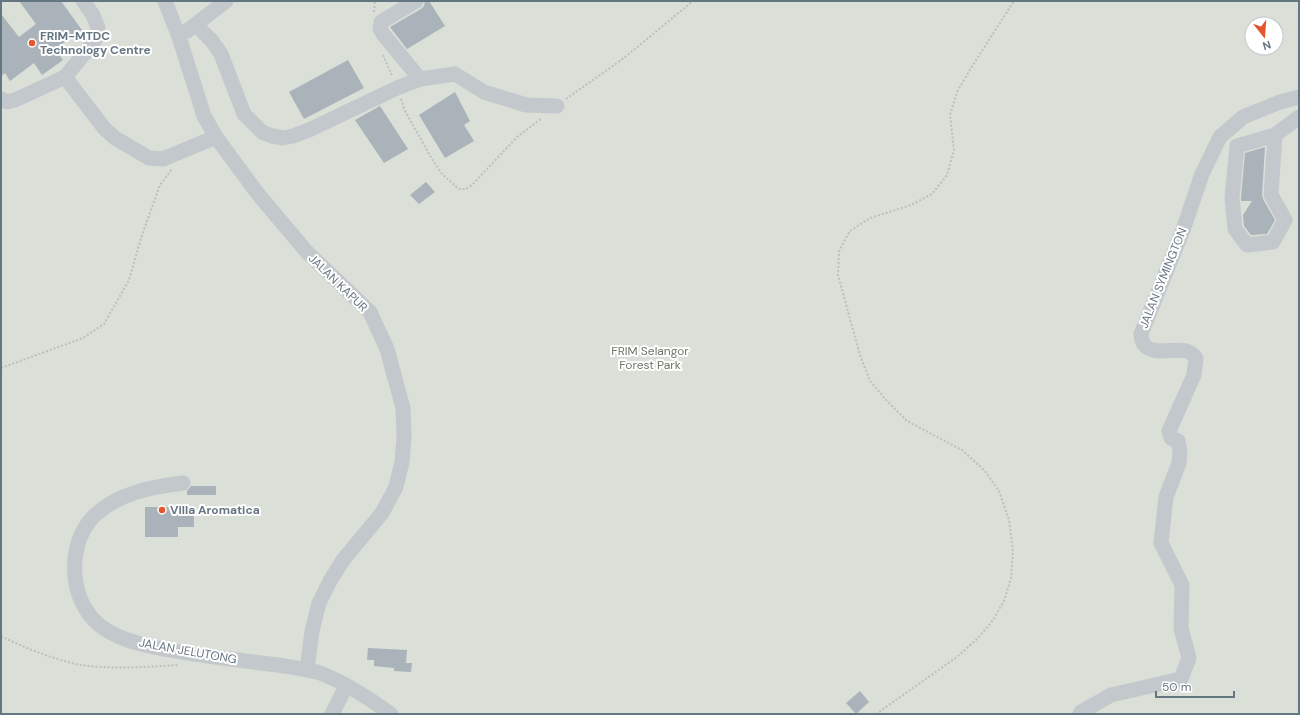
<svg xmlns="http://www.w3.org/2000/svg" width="1300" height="715" font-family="'DM Sans',sans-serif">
<rect width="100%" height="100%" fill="#fafaf8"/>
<path fill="#dadfd7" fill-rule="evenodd" d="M1 1H1299V714H1ZM1252 24H1276V48H1252Z"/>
<g fill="#aab3b9">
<polygon points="19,1 61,1 82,30 55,49 63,60 42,75 34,63 10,81 5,73 1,76 1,14 19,37 36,24"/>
<polygon points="425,1 429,1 445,26 407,49 390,27 421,9 424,6"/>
<polygon points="348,60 364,88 304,119 289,92"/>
<polygon points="455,92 470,121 464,125 474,141 445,158 419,115"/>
<polygon points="380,106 408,149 384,163 355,120"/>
<polygon points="1265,147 1262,195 1263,199 1275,220 1267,234 1251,235 1244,226 1243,215 1252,201 1241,201 1241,198 1245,153"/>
<polygon points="426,182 435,192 419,204 410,195"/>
<polygon points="191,486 216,486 216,495 187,495 187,491"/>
<polygon points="145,507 194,507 194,527 178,527 178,537 145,537"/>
<polygon points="368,648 407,650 406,663 412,663 411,672 394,671 394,668 374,666 374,660 367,660"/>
<polygon points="860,691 869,702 856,714 846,703"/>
</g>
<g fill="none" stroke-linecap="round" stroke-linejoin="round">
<g stroke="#bbbfc2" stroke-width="2" stroke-dasharray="2 2" stroke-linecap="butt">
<polyline points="374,12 375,1"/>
<polyline points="383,55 392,76"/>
<polyline points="401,99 405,111 432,159 442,174 459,189 466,189 472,185 517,137 542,118"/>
<polyline points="566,99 624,58 693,1"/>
<polyline points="1,368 83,338 104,324 129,280 142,235 160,185 172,169"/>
<path d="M1 636C25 648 50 658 76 664 109 670 145 667 178 665"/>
<polyline points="876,714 957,657 977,639 991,623 1004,601 1011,578 1013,552 1009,520 999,491 985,471 962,450 907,421 887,401 870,381 860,355 838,275 839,251 850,231 870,218 911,205 932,194 947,175 954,150 950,115 957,92 971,68 1014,1"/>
</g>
<g stroke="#c3c8cc" stroke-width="15">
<polyline points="165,1 179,37 204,116 216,137 258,194 307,252 370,312 387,349 403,408 404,437 402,462 396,487 382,513 343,560 330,581 319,603 312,631 307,670"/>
<polyline points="416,1 381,22 380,29 383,34 420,79"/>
<polyline points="196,25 212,41 221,54 244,114 262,132 272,136 283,138 293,136 309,130 397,88 420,79 455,74 484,92 526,105 557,106"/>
<polyline points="187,31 226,1"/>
<polyline points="65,77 104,128 115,138 149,158 163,159 216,137"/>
<polyline points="1,99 7,102 15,100 65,77 94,42 97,36 98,28 93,15 83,1"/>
<polyline points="1275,135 1271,195 1285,220 1273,242 1247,245 1235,229 1232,198 1237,146 1275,135 1299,117"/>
<path d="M183 483C151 487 118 493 94 516 79 531 73 554 75 575 76 593 84 611 97 623 114 638 138 644 159 648 187 654 216 657 245 661 270 664 293 666 317 672 341 680 370 699 391 714"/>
<polyline points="332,714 346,686"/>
<path d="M1080 714 1081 712 1111 695 1181 679 1189 658 1181 628 1182 585 1161 543 1166 497 1179 463 1180 452 1178 441 1171 438 1169 431 1194 375 1196 358C1194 356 1192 353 1189 352 1177 346 1152 358 1143 343 1142 341 1141 337 1141 334L1183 230 1202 174 1220 137 1243 117 1280 102 1299 97"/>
</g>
</g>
<g fill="#e4572e" stroke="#fff" stroke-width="1.5">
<circle cx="32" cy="43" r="4"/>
<circle cx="162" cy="510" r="4"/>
</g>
<g text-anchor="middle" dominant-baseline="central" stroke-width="4" stroke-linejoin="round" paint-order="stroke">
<g font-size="12" font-weight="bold" fill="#657683" stroke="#fff" text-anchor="start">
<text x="40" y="36">FRIM-MTDC<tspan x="40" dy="14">Technology Centre</tspan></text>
<text x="170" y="510">Villa Aromatica</text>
</g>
<g font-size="12" fill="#657683" stroke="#fff">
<text transform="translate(1163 278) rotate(-68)">JALAN SYMINGTON</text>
<text transform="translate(338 283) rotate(44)">JALAN KAPUR</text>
<text transform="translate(188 651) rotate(10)">JALAN JELUTONG</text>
</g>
<g font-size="12" fill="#687a64" stroke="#fff">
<text x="650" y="351">FRIM Selangor<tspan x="650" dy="14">Forest Park</tspan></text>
</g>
</g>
<rect width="1300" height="715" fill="none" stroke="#657683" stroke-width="4"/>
<g transform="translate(1264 36) rotate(163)"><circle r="19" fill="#ffffff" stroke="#c1c8cd"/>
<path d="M0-3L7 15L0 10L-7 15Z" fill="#e4572e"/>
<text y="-6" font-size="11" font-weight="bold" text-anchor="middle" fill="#657683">N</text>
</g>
<path d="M1156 691v6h78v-6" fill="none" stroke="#657683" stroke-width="2"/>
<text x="1162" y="691" font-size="12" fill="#657683" stroke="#ffffff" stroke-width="3" paint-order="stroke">50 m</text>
</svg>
